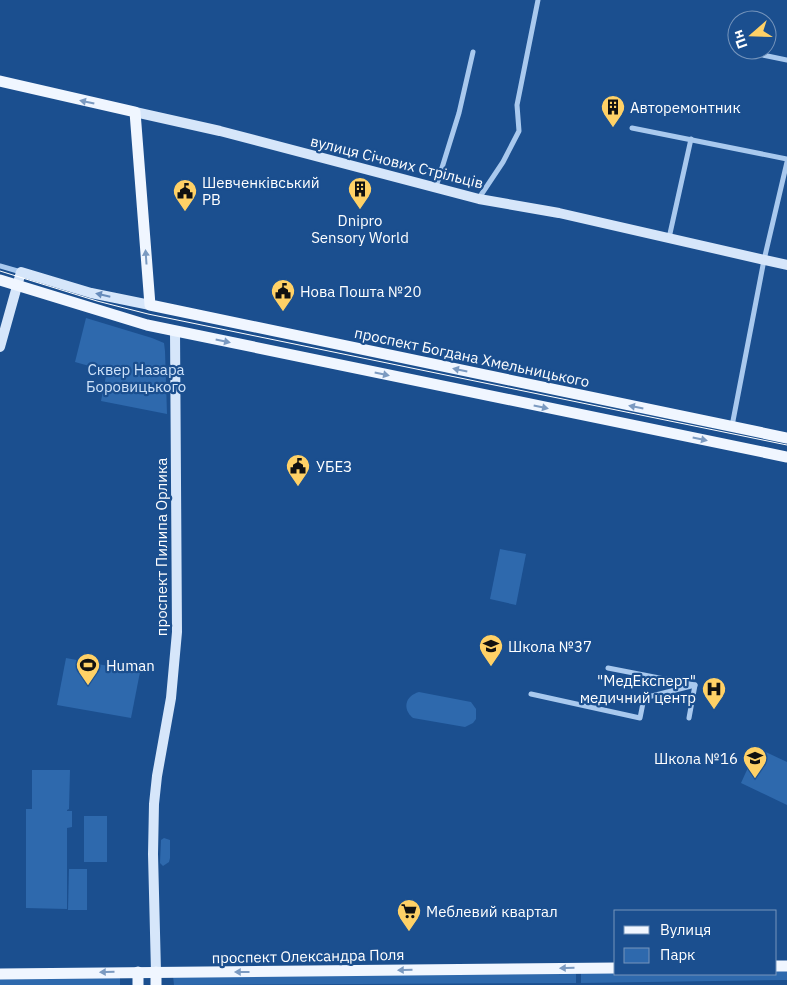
<svg xmlns="http://www.w3.org/2000/svg" width="787" height="985" font-family="'IBM Plex Sans',sans-serif">
<rect width="100%" height="100%" fill="#1b4f8f"/>
<g fill="#2e69ad">
<polygon points="86,318 152,338 164,343 165,351 167,414 101,401 107,371 75,362"/>
<polygon points="500,549 526,554 516,605 490,599"/>
<polygon points="66,658 140,672 131,718 57,705"/>
<path d="M419 692 471 702 476 709V719L473 723 465 727 413 718C402 709 405 696 419 692Z"/>
<polygon points="757,748 787,762 787,805 741,783"/>
<polygon points="32,770 70,770 69,809 67,810 67,811 72,811 72,827 67,828 67,909 26,908 26,809 32,809"/>
<rect x="84" y="816" width="23" height="46"/>
<polygon points="164,838 170,840 170,858 169,862 163,866 160,863 161,840"/>
<polygon points="69,869 87,869 87,910 68,910"/>
<polygon points="776,970 787,970 787,980 581,983 581,973 776,974"/>
<polygon points="576,974 576,983 174,985 173,976"/>
<polygon points="120,978 120,985 0,985 0,979"/>
</g>
<g fill="none" stroke-linecap="round" stroke-linejoin="round">
<g stroke="#a9c9ee" stroke-width="5">
<polyline points="743,51 787,60"/>
<polyline points="632,128 787,159"/>
<polyline points="436,187 459,113 473,52"/>
<polyline points="479,198 503,162 519,131 517,105 538,0"/>
<polyline points="669,238 691,139"/>
<polyline points="0,266 21,272"/>
<polyline points="732,426 764,260 787,162"/>
<polyline points="531,694 640,718 644,698 695,685 608,668"/>
<polyline points="689,718 695,685"/>
</g>
<g stroke="#d6e6fa" stroke-width="10">
<polyline points="135,112 220,131 479,199 559,213 787,265"/>
<polyline points="0,347 21,272 91,293 150,305"/>
<polyline points="156,972 153,854 154,804 157,776 171,698 177,632 175,331"/>
</g>
<g stroke="#f0f6ff" stroke-width="11">
<polyline points="0,81 135,112 150,305 787,438"/>
<polyline points="0,280 147,325 787,457"/>
<polyline points="776,966 787,966"/>
<polyline points="156,972 156,985"/>
<polyline points="0,974 616,968"/>
<polyline points="138,985 138,972"/>
</g>
<polyline stroke="#fff" stroke-width="1" points="0,271 97,301 148,314 787,445"/>
</g>
<defs><path id="oneway-solid" d="M-6-.8H1V-3.2L6.5 0L1 3.2V.8H-6Z" transform="scale(1.25)"/></defs>
<g fill="#7b9ac1">
<use href="#oneway-solid" transform="translate(87 102) rotate(-168)"/>
<use href="#oneway-solid" transform="translate(146 257) rotate(-94)"/>
<use href="#oneway-solid" transform="translate(223 341) rotate(12)"/>
<use href="#oneway-solid" transform="translate(460 370) rotate(-168)"/>
<use href="#oneway-solid" transform="translate(382 374) rotate(12)"/>
<use href="#oneway-solid" transform="translate(541 407) rotate(12)"/>
<use href="#oneway-solid" transform="translate(636 407) rotate(-169)"/>
<use href="#oneway-solid" transform="translate(700 439) rotate(12)"/>
<use href="#oneway-solid" transform="translate(567 968) rotate(179)"/>
<use href="#oneway-solid" transform="translate(405 970) rotate(179)"/>
<use href="#oneway-solid" transform="translate(107 972) rotate(179)"/>
<use href="#oneway-solid" transform="translate(242 972) rotate(180)"/>
</g>
<use fill="#668bba" href="#oneway-solid" transform="translate(103 295) rotate(-167)"/>
<defs>
<g id="building-pin" transform="scale(1.25)"><path d="M0 17L-7.5 6A9.5 9.5 0 1 1 7.5 6Z" fill="#ffd166" stroke="#1b4f8f"/><path d="M-4-6H4V6H1V3H-1V6H-4ZM-2.5-4.3h1.7v1.8h-1.7ZM.8-4.3h1.7v1.8H.8ZM-2.5-1h1.7V.8h-1.7ZM.8-1h1.7V.8H.8Z" fill="#111"/></g>
<g id="civic-pin" transform="scale(1.25)"><path d="M0 17L-7.5 6A9.5 9.5 0 1 1 7.5 6Z" fill="#ffd166" stroke="#1b4f8f"/><path d="M-.6-6.5H3V-4.5H.6V-3L4-1V1h2V6H-6V1h2V-1L-.6-3ZM-1.2 2.5V6h2.4V2.5Z" fill="#111"/></g>
<g id="school-pin" transform="scale(1.25)"><path d="M0 17L-7.5 6A9.5 9.5 0 1 1 7.5 6Z" fill="#ffd166" stroke="#1b4f8f"/><path d="M0-5L7-2L0 1L-7-2ZM-4 1L0 2.5L4 1V4Q0 6-4 4Z" fill="#111"/></g>
<g id="stadium-pin" transform="scale(1.25)"><path d="M0 17L-7.5 6A9.5 9.5 0 1 1 7.5 6Z" fill="#ffd166" stroke="#1b4f8f"/><path d="M0-5a6.5 5 0 1 0 0 10a6.5 5 0 1 0 0-10ZM-3.5-1.8h7v3.6h-7Z" fill="#111"/></g>
<g id="hospital-pin" transform="scale(1.25)"><path d="M0 17L-7.5 6A9.5 9.5 0 1 1 7.5 6Z" fill="#ffd166" stroke="#1b4f8f"/><path d="M-5-5h3v3.5h4V-5h3V5h-3V1.5h-4V5h-3Z" fill="#111"/></g>
<g id="supermarket-pin" transform="scale(1.25)"><path d="M0 17L-7.5 6A9.5 9.5 0 1 1 7.5 6Z" fill="#ffd166" stroke="#1b4f8f"/><path d="M-6-5.5h2.5l.6 2H6L4.5 2H-2.5L-4.4-4H-6ZM-1.5 3.2a1.3 1.3 0 1 0 .1 0ZM3 3.2a1.3 1.3 0 1 0 .1 0Z" fill="#111"/></g>
</defs>
<g fill-rule="evenodd">
<use href="#building-pin" x="613" y="107"/>
<use href="#building-pin" x="360" y="189"/>
<use href="#civic-pin" x="185" y="191"/>
<use href="#civic-pin" x="283" y="291"/>
<use href="#civic-pin" x="298" y="466"/>
<use href="#school-pin" x="491" y="646"/>
<use href="#stadium-pin" x="88" y="665"/>
<use href="#hospital-pin" x="714" y="689"/>
<use href="#school-pin" x="755" y="758"/>
<use href="#supermarket-pin" x="409" y="911"/>
</g>
<g text-anchor="middle" dominant-baseline="central" stroke-width="4.5" stroke-linejoin="round" paint-order="stroke">
<g font-size="15" fill="#fff" stroke="#1b4f8f" text-anchor="start">
<text x="630" y="107">Авторемонтник</text>
<text x="202" y="182">Шевченківський<tspan x="202" dy="17">РВ</tspan></text>
<text x="360" y="220" text-anchor="middle">Dnipro<tspan x="360" dy="17">Sensory World</tspan></text>
<text x="300" y="291">Нова Пошта №20</text>
<text x="316" y="466">УБЕЗ</text>
<text x="508" y="646">Школа №37</text>
<text x="106" y="665">Human</text>
<text x="696" y="680" text-anchor="end">"МедЕксперт"<tspan x="696" dy="17">медичний центр</tspan></text>
<text x="738" y="758" text-anchor="end">Школа №16</text>
<text x="426" y="911">Меблевий квартал</text>
</g>
<g font-size="15" fill="#fff" stroke="#1b4f8f">
<text transform="translate(397 162) rotate(14)">вулиця Січових Стрільців</text>
<text transform="translate(472 357) rotate(12)">проспект Богдана Хмельницького</text>
<text transform="translate(161 547) rotate(-90)">проспект Пилипа Орлика</text>
<text transform="translate(308 956) rotate(-1)">проспект Олександра Поля</text>
</g>
<g font-size="15" fill="#cfe3fa" stroke="#1b4f8f">
<text x="136" y="369">Сквер Назара<tspan x="136" dy="17">Боровицького</tspan></text>
</g>
</g>
<rect x="614" y="910" width="162" height="65" fill="#1b4f8f" stroke="#7695bc"/>
<rect x="624" y="926" width="25" height="8" fill="#f0f6ff" stroke="#7695bc"/>
<text x="660" y="935" font-size="15" fill="#ffffff">Вулиця</text>
<rect x="624" y="948" width="25" height="15" fill="#2e69ad" stroke="#7695bc"/>
<text x="660" y="960" font-size="15" fill="#ffffff">Парк</text>
<g transform="translate(752 35) rotate(250)"><circle r="24" fill="#1b4f8f" stroke="#7695bc"/>
<path d="M0-4L9 19L0 12L-9 19Z" fill="#ffd166"/>
<text y="-8" font-size="14" font-weight="bold" text-anchor="middle" fill="#ffffff">Пн</text>
</g>
</svg>
